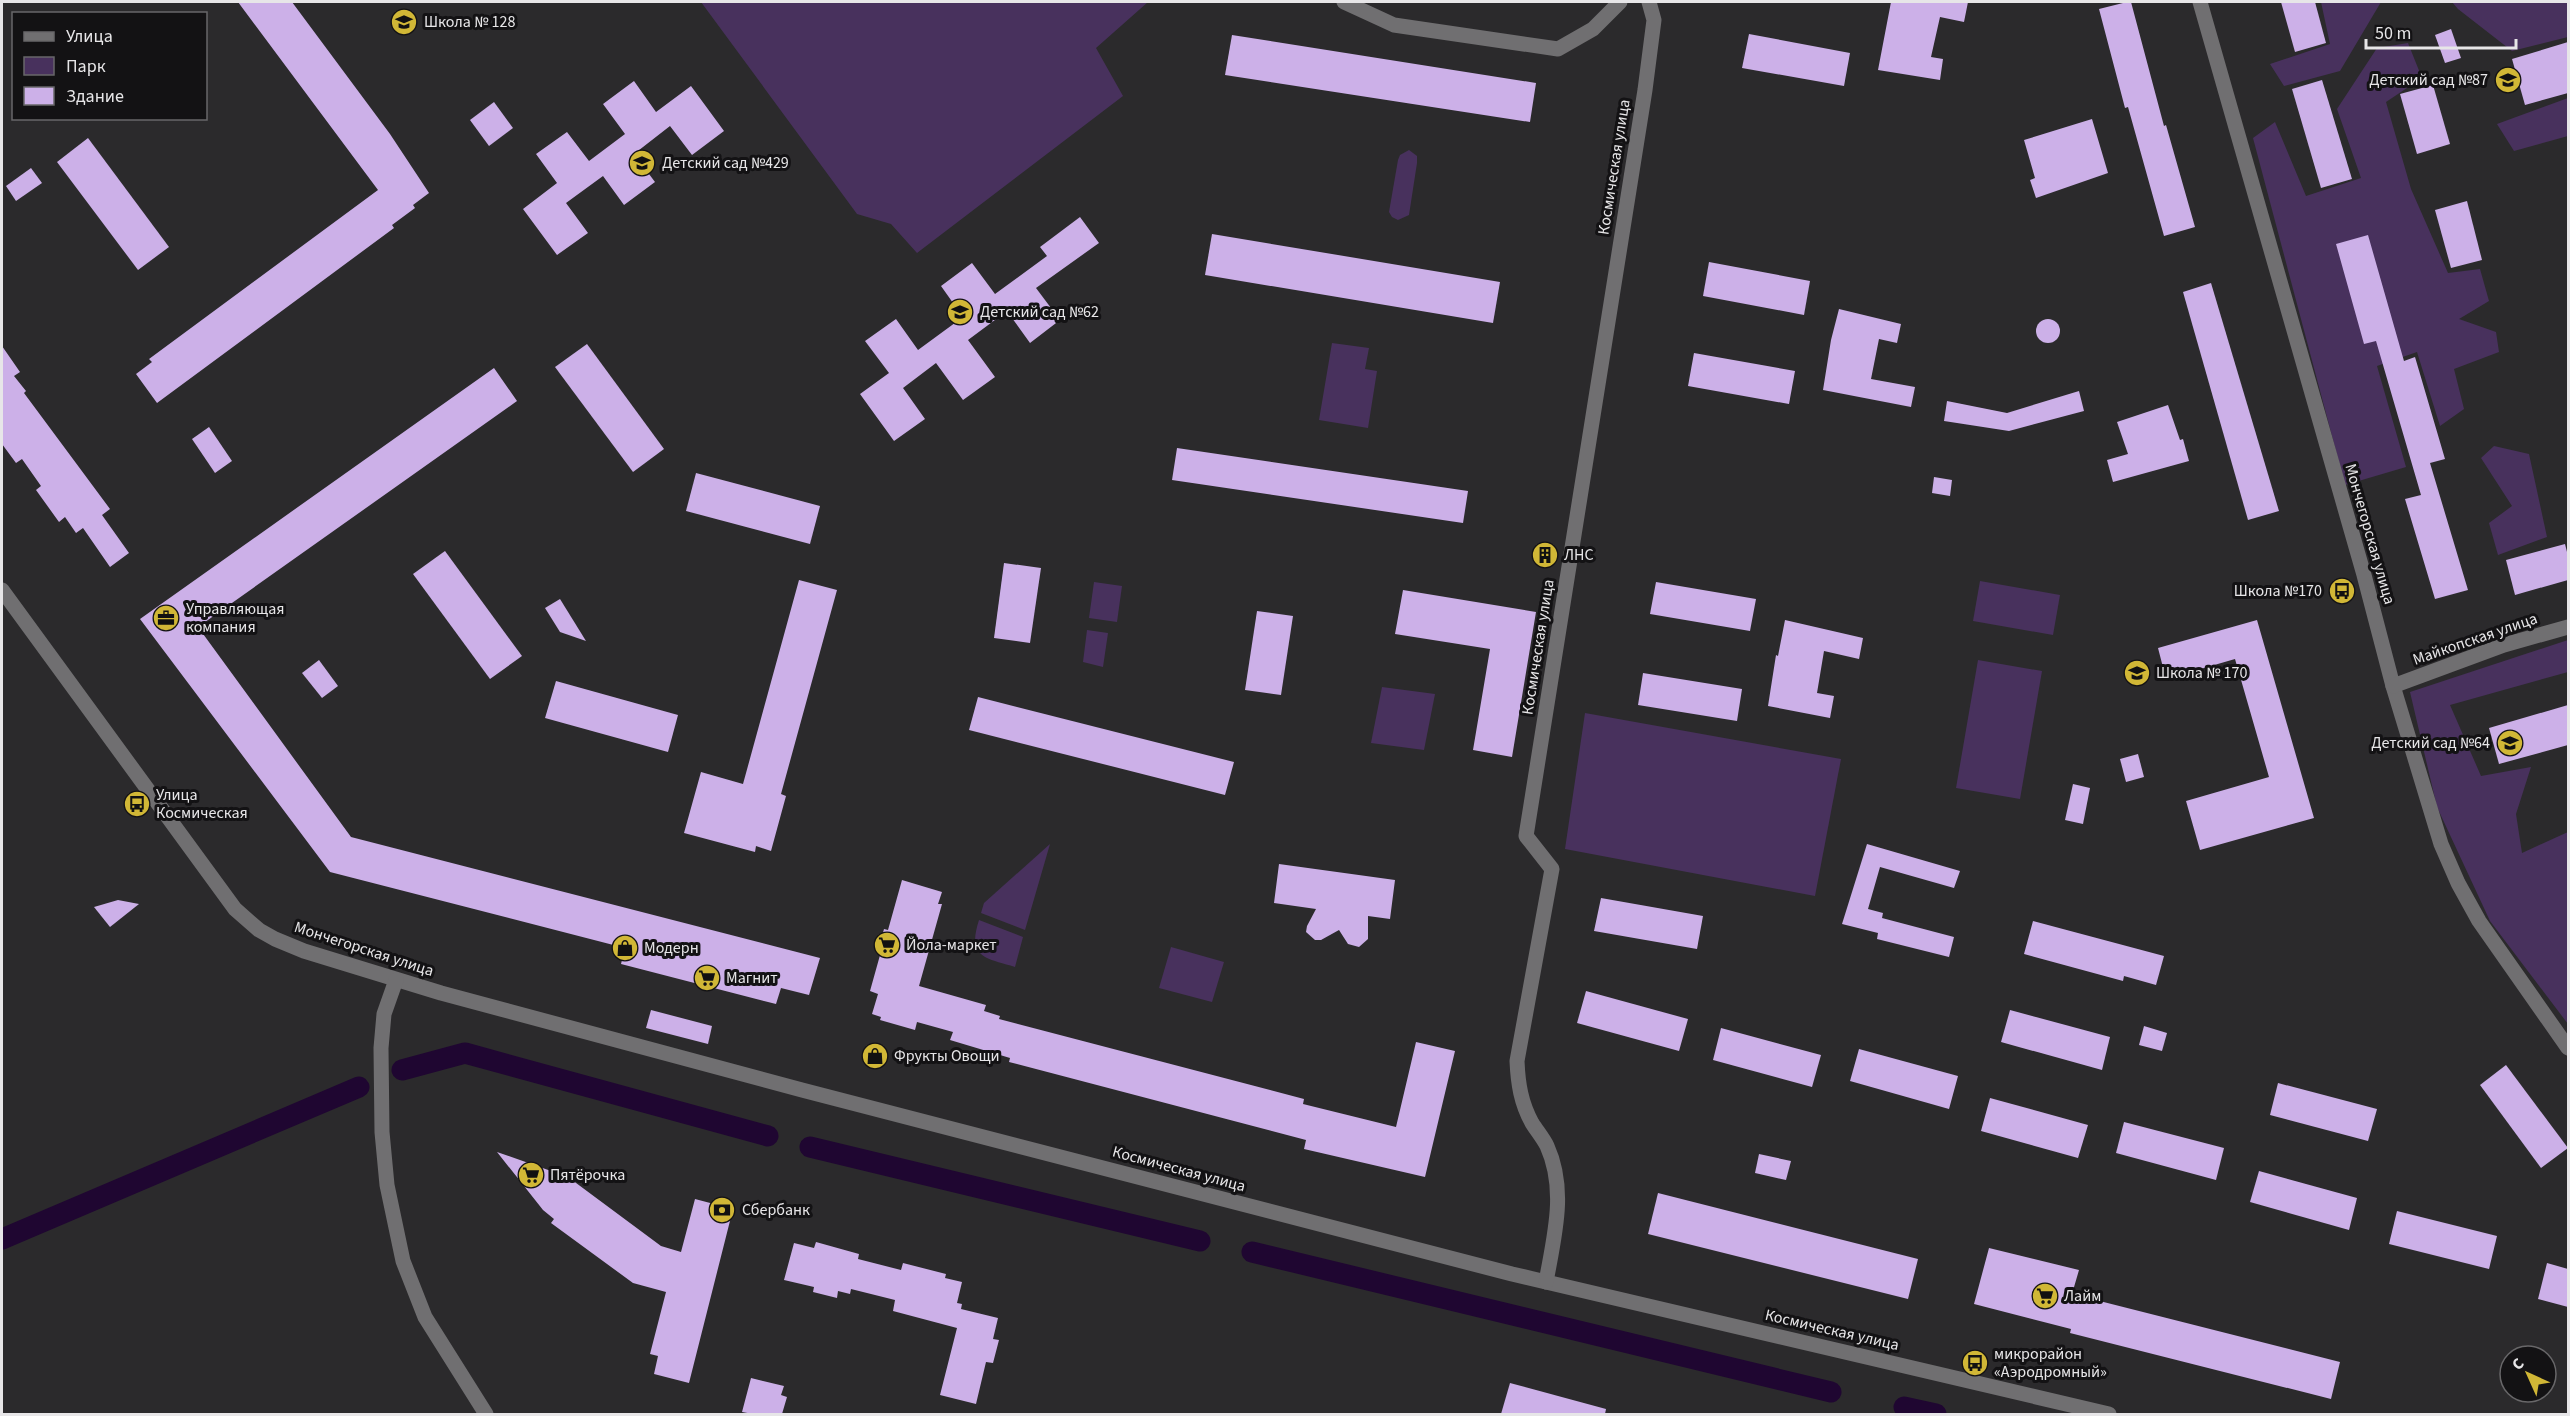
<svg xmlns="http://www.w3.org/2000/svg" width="2570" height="1416" font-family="'Source Sans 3',sans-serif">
<rect width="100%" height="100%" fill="#2b2a2c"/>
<g fill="#48315d">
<polygon points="701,2 1148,2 1096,48 1123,96 917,253 891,224 857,214"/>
<polygon points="2321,2 2381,2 2340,71 2284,86 2270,64 2330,44"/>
<polygon points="2452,2 2568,2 2568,37 2512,51 2458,9"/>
<polygon points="2408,43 2422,78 2386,102 2411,189 2448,273 2480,269 2489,301 2459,319 2496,332 2499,352 2454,369 2464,409 2440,426 2417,352 2377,366 2406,467 2345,485 2253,138 2275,122 2306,196 2361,178 2337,109 2377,48"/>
<polygon points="2568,98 2568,136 2514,151 2497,124"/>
<polygon points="1409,150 1417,156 1417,163 1409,215 1398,220 1392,217 1389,212 1398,160 1400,155"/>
<polygon points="1332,343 1369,348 1365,369 1377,371 1368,428 1319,420"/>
<polygon points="2494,446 2529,454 2547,537 2498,555 2489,523 2512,506 2481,458"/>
<polygon points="1980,581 2060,595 2053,635 1973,621"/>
<polygon points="1094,582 1122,586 1117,622 1089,618"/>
<polygon points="1087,630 1108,633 1103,667 1083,662"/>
<polygon points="2568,640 2568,672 2450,705 2481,776 2531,767 2516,814 2522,853 2568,832 2568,1024 2490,921 2437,807 2410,692"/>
<polygon points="1978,660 2042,671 2020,799 1956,788"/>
<polygon points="1382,687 1435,694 1424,750 1371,743"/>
<polygon points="1585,713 1841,759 1815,896 1565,849"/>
<polygon points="1050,844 1025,930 981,913 984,903"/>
<path d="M979 920 1023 937 1015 967C984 958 967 957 979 920Z"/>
<polygon points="1171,947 1224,962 1212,1002 1159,988"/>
</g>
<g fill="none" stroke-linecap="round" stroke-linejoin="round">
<g stroke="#1f0631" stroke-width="21">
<polyline points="402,1070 465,1053 768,1136"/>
<polyline points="810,1147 1200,1241"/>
<polyline points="2,1239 359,1087"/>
<polyline points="1252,1252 1831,1392"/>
<polyline points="1904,1407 1936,1414"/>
</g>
</g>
<g fill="#ccb0e8">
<polygon points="238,2 292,2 390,134 429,193 413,205 415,208 392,225 394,228 157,403 136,374 152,362 149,359 378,190"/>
<polygon points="1891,2 1968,2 1964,22 1940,17 1931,57 1943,59 1940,80 1878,70"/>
<polygon points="2127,2 2131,2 2164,126 2166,125 2195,227 2164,236 2128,107 2125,108 2099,9"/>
<polygon points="2281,2 2315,2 2326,43 2295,52"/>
<polygon points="2451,29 2461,58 2445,63 2435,35"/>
<polygon points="1749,34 1850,53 1844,86 1742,68"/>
<polygon points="1232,35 1536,83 1530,122 1225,75"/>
<polygon points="2568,42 2568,93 2525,105 2512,59"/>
<polygon points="2322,80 2352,179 2321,188 2292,89"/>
<polygon points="634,81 656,112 691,86 724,131 692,155 670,126 634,154 655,182 624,205 603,176 566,203 588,233 557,255 523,209 557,183 536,154 567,132 589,161 625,134 603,104"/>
<polygon points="2433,85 2450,144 2417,154 2400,94"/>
<polygon points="494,102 513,128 489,146 470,120"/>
<polygon points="2092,119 2108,173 2036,198 2030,180 2035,178 2024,140"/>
<polygon points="88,138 169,247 138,270 57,162"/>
<polygon points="31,168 42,183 16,201 6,186"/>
<polygon points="2467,201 2482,260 2451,268 2435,210"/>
<polygon points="1080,217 1099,243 1036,288 1060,320 1030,343 1007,311 968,340 995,377 963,400 936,363 903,388 925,419 894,441 860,394 889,373 865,341 896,319 918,350 963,317 941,286 972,263 995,294 1047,256 1040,247"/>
<polygon points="1212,234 1500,282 1493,323 1205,275"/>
<polygon points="2368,235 2404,361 2415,357 2445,459 2430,463 2468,590 2435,599 2405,499 2421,495 2376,341 2364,344 2336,244"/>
<polygon points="1709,262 1810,281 1804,315 1703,296"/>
<polygon points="2211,283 2279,511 2248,520 2183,292"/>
<polygon points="1839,309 1901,324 1897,343 1879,339 1871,379 1915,387 1911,407 1823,390 1831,340"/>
<circle cx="2048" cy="331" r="12"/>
<polygon points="587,344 664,449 633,472 555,367"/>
<polygon points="2,346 20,372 14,376 26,391 24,393 110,509 102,515 129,553 110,567 83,528 76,533 65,517 59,522 36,490 41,486 22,459 16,463 2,444"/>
<polygon points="1694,353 1795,371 1789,404 1688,386"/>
<polygon points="494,368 517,401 198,627 351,837 820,958 809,995 781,988 776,1004 621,964 625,948 330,872 140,619"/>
<polygon points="2079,391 2084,411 2009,431 1944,421 1947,401 2007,413"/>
<polygon points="2168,405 2180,440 2183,439 2189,461 2113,482 2107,460 2128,454 2117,422"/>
<polygon points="209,427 232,461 215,473 192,439"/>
<polygon points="1177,448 1468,491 1463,523 1172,480"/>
<polygon points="696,473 820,506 810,544 686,511"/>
<polygon points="1934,477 1952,480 1950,496 1932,493"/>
<polygon points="2565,544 2568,556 2568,580 2515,595 2506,560"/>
<polygon points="445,551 522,656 490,679 413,574"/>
<polygon points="1004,563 1041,568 1030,643 994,638"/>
<polygon points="799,580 837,590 781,794 786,796 771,851 756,846 755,852 684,833 701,772 743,784"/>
<polygon points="1656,582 1756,599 1750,631 1650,614"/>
<polygon points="1403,590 1536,612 1512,757 1473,750 1490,649 1395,634"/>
<polygon points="560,599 586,641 560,632 545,608"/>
<polygon points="1257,611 1293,616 1281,695 1245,690"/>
<polygon points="1785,620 1863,638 1859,659 1824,651 1817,693 1834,696 1830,718 1768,706 1776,655 1778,656"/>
<polygon points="2257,620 2314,818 2200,850 2186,801 2269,777 2235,659 2166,679 2158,648"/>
<polygon points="319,660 338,686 322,698 302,673"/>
<polygon points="1643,673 1742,689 1737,721 1638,705"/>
<polygon points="556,681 678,715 668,752 545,718"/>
<polygon points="978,697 1234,762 1225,795 969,730"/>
<polygon points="2568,705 2568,745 2499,764 2489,728"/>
<polygon points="2138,754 2144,777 2126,782 2120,759"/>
<polygon points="2073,784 2090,788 2083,824 2065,820"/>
<polygon points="1867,844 1960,871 1954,888 1880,867 1868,909 1883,913 1882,918 1954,937 1949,957 1877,939 1878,933 1842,924"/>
<polygon points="1279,864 1395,880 1390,919 1368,916 1368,939 1359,947 1348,944 1339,930 1321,940 1315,940 1306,932 1307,926 1316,909 1274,903"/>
<polygon points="902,880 942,892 938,904 942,904 919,986 986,1005 984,1011 1000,1016 999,1019 1304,1099 1303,1104 1396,1127 1416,1042 1455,1051 1425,1177 1304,1149 1306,1140 1009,1062 1010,1058 950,1040 953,1032 917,1022 915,1030 880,1020 881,1017 872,1014 878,994 870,991 882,948 879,947 884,929 888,930"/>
<polygon points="1601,898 1703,916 1697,949 1594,931"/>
<polygon points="118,900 139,904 110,927 94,907"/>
<polygon points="2033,921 2164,956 2156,985 2124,976 2123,981 2024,954"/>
<polygon points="1586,991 1688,1019 1679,1051 1577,1023"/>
<polygon points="651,1010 712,1026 708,1044 646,1028"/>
<polygon points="2010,1010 2110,1037 2102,1070 2001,1042"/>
<polygon points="2144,1026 2167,1033 2162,1051 2139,1045"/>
<polygon points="1721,1028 1821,1055 1812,1087 1713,1060"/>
<polygon points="1859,1049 1958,1076 1949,1109 1850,1081"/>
<polygon points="2506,1065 2568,1148 2541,1168 2480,1085"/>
<polygon points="2278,1083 2377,1109 2368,1141 2270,1115"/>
<polygon points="1990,1098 2088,1125 2078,1158 1981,1131"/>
<polygon points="2124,1122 2224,1148 2216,1180 2116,1153"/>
<polygon points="497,1152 568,1177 661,1246 681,1252 695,1199 733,1209 689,1383 654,1374 658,1356 650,1354 666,1292 633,1283 551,1223 554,1219 543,1210"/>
<polygon points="1759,1154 1791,1161 1786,1180 1755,1173"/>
<polygon points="2259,1171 2357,1198 2349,1230 2250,1202"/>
<polygon points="1658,1193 1918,1259 1908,1299 1648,1234"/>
<polygon points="2397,1211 2497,1236 2489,1269 2389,1244"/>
<polygon points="816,1242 859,1254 858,1259 901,1270 903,1263 946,1274 945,1278 962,1282 957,1303 962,1304 961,1309 998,1318 993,1339 999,1340 993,1363 986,1362 976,1404 940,1395 957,1328 893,1311 895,1300 851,1289 850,1294 838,1291 837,1298 813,1292 814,1287 784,1280 794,1243 814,1248"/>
<polygon points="1989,1248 2079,1270 2072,1294 2340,1362 2331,1399 2070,1333 2071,1329 1974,1304"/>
<polygon points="2547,1263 2568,1269 2568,1307 2538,1299"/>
<polygon points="751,1378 784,1386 781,1395 787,1397 782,1414 753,1414 742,1412"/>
<polygon points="1510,1383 1606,1409 1605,1414 1501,1414"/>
</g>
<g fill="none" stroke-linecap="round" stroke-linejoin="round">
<g stroke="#706f71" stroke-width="15">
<polyline points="1344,2 1394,25 1558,49 1593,29 1620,2"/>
<polyline points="2200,2 2364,575 2393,686 2441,844 2458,883 2479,921 2568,1048"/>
<polyline points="2,590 235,909 259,930 275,939 304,951 441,993 802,1090 1512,1274 2109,1414"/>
<polyline points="2393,686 2504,645 2568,627"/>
<polyline points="396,980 384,1014 381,1048 382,1132 387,1185 403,1261 425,1317 486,1414"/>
<path d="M1546 1282C1554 1237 1567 1190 1547 1146 1543 1138 1537 1131 1532 1123 1521 1103 1518 1084 1517 1061L1552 869 1526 836 1645 90 1654 20 1649 2"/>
</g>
</g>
<defs>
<g id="school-disc" transform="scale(1.35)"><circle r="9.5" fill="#d1b736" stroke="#131214"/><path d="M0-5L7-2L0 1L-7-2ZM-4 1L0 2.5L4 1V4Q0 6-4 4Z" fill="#111"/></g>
<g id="building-disc" transform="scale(1.35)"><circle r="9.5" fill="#d1b736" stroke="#131214"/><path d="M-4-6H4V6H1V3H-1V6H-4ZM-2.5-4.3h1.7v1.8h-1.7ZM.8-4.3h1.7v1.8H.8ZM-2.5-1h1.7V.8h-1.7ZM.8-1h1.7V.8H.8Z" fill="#111"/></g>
<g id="bus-disc" transform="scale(1.35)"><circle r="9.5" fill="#d1b736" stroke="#131214"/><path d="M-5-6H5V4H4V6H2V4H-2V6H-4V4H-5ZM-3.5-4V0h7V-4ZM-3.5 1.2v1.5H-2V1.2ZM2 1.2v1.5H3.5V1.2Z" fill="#111"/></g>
<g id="office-disc" transform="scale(1.35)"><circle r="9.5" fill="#d1b736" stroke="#131214"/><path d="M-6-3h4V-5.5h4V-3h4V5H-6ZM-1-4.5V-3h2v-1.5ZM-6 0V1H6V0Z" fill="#111"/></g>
<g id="supermarket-disc" transform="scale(1.35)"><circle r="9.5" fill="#d1b736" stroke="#131214"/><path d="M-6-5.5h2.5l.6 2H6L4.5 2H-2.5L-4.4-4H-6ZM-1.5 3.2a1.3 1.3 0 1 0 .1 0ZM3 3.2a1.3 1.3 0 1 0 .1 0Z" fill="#111"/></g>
<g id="shop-disc" transform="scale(1.35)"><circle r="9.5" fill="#d1b736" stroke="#131214"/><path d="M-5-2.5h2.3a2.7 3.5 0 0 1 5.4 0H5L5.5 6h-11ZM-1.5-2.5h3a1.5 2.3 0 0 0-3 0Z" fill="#111"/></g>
<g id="bank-disc" transform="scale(1.35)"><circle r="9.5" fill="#d1b736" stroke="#131214"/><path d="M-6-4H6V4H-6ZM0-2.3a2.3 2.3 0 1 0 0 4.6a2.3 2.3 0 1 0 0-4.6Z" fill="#111"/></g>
</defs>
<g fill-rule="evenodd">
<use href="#school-disc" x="404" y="22"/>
<use href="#school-disc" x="2508" y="80"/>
<use href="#school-disc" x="642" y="163"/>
<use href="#school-disc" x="960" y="312"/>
<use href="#building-disc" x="1545" y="555"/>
<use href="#bus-disc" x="2342" y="591"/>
<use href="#office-disc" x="166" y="618"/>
<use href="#school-disc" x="2137" y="673"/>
<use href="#school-disc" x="2510" y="743"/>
<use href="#bus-disc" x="137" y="804"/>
<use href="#supermarket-disc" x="887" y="945"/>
<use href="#shop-disc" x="625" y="948"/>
<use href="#supermarket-disc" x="707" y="978"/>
<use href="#shop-disc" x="875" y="1056"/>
<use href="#supermarket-disc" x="531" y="1175"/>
<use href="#bank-disc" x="722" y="1210"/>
<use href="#supermarket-disc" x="2045" y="1296"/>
<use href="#bus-disc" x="1975" y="1363"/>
</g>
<g text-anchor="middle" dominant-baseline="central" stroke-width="6" stroke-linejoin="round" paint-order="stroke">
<g font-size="16" fill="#e7e6e8" stroke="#131214" text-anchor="start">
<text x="424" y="22">Школа № 128</text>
<text x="2488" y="80" text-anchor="end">Детский сад №87</text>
<text x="662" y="163">Детский сад №429</text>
<text x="980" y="312">Детский сад №62</text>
<text x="1564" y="555">ЛНС</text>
<text x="2322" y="591" text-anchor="end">Школа №170</text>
<text x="186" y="609">Управляющая<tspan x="186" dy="18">компания</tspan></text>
<text x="2156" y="673">Школа № 170</text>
<text x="2490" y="743" text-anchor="end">Детский сад №64</text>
<text x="156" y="795">Улица<tspan x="156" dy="18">Космическая</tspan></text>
<text x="906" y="945">Йола-маркет</text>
<text x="644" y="948">Модерн</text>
<text x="726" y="978">Магнит</text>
<text x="894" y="1056">Фрукты Овощи</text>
<text x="550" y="1175">Пятёрочка</text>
<text x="742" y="1210">Сбербанк</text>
<text x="2064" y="1296">Лайм</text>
<text x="1994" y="1354">микрорайон<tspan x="1994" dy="18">«Аэродромный»</tspan></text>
</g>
<g font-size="16" fill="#e7e6e8" stroke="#131214">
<text transform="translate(1614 167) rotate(-81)">Космическая улица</text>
<text transform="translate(2370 534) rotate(74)">Мончегорская улица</text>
<text transform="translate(2475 639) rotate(-19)">Майкопская улица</text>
<text transform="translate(1538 647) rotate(-81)">Космическая улица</text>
<text transform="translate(364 949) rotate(18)">Мончегорская улица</text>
<text transform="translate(1179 1169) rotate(15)">Космическая улица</text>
<text transform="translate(1832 1330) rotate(13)">Космическая улица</text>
</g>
</g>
<rect width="2570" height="1416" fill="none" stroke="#e7e6e8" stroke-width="6"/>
<rect x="12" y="12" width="195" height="108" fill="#131214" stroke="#686769" stroke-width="1.5"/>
<rect x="24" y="32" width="30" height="9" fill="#706f71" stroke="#686769" stroke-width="1.5"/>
<text x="66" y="42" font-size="18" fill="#e7e6e8">Улица</text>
<rect x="24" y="57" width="30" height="18" fill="#48315d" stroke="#686769" stroke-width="1.5"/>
<text x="66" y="72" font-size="18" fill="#e7e6e8">Парк</text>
<rect x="24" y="87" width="30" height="18" fill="#ccb0e8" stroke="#686769" stroke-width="1.5"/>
<text x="66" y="102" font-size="18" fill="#e7e6e8">Здание</text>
<g transform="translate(2528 1374) rotate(315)"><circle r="28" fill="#131214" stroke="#686769" stroke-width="1.5"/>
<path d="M0-4.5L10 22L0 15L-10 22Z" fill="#d1b736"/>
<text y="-9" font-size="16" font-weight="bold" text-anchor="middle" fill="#e7e6e8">С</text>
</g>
<path d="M2366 39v9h150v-9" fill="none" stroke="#e7e6e8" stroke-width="3"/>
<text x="2375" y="39" font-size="18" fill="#e7e6e8" stroke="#131214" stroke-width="4.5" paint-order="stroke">50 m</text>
</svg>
